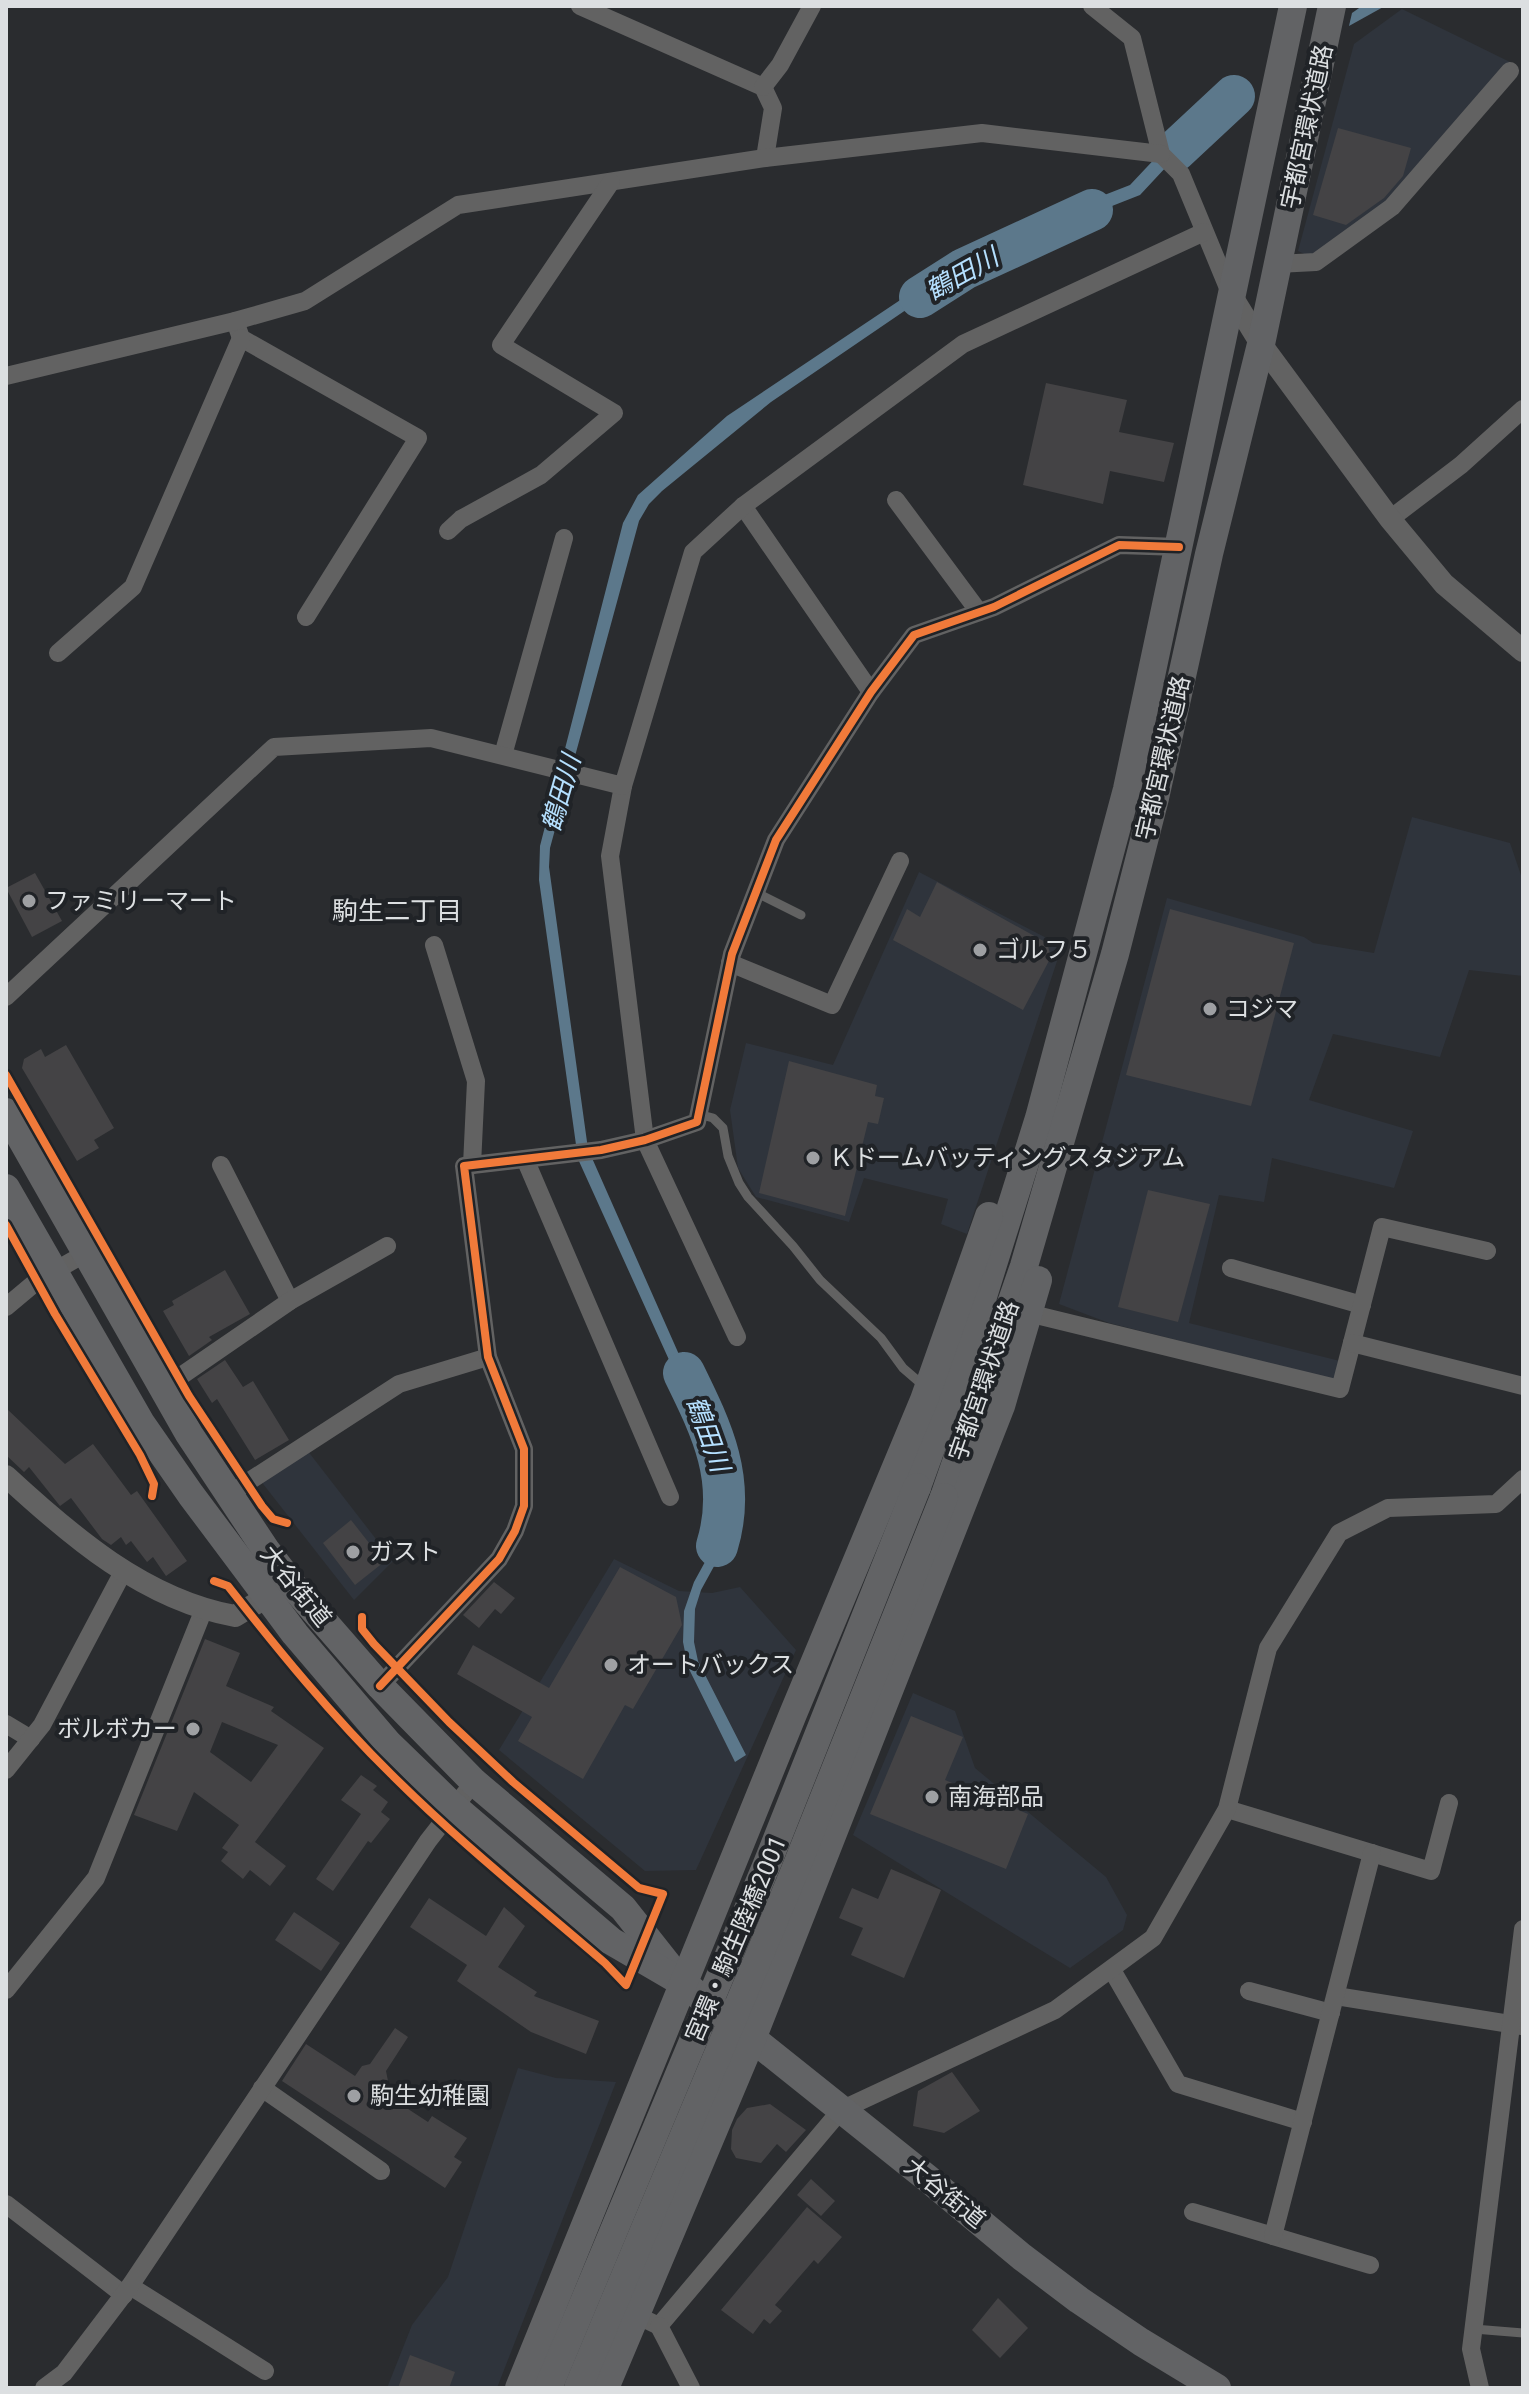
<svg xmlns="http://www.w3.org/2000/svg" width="1529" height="2394" font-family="Roboto,'Noto Sans JP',sans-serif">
<rect width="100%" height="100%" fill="#2a2c2f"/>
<g fill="#2f343c">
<polygon points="1402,9 1510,62 1388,203 1313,258 1298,251 1354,44"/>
<polygon points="1412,817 1510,843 1523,881 1523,976 1469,970 1440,1057 1333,1034 1309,1100 1413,1131 1394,1188 1272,1158 1264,1202 1219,1195 1189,1323 1340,1361 1335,1380 1109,1323 1059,1304 1167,898 1304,937 1313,943 1374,953"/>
<polygon points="919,872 1062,946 967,1234 941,1224 948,1199 864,1178 849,1222 756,1197 738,1168 730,1110 746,1043 833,1065"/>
<polygon points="307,1450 393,1561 354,1600 260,1480"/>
<polygon points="614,1559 679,1591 712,1593 740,1587 796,1650 696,1870 645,1871 499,1750"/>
<polygon points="913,1693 955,1711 975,1768 1106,1877 1127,1915 1123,1930 1070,1968 853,1835"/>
<polygon points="518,2068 556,2078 616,2082 497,2388 387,2388 412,2325 448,2277"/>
</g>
<g fill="#5c788b">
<polygon points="1362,6 1385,6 1349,26 1352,13"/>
<polygon points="1226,83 1236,92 1140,195 985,256 771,402 662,491 649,504 639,521 550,848 549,867 588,1149 708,1420 723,1479 728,1505 727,1526 718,1559 701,1590 695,1609 694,1642 698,1661 746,1755 735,1762 688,1667 683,1642 684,1611 694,1582 711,1551 719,1523 718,1496 699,1426 578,1159 539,880 540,846 623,523 638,495 727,416 966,256 1012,231 1130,185"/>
</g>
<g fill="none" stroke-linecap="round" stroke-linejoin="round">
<g stroke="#5c788b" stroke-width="42">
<polyline points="1175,151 1234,96"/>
<polyline points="920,297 964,269 1092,210"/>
<path d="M684 1373C712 1430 737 1481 717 1546"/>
</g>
</g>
<g fill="#444345" fill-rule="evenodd">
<polygon points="1338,128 1411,148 1403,176 1384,198 1346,225 1313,215"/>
<polygon points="1046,383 1127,400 1119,432 1174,443 1164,482 1110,471 1103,504 1023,485"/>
<polygon points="35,873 62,921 32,937 6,888"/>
<polygon points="937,882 1047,943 1051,957 1023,1010 893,940 907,909 920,917"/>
<polygon points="1170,909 1294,943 1251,1106 1126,1075"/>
<polygon points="66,1045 114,1128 94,1140 99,1148 77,1161 22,1068 24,1059 41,1049 45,1057"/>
<polygon points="789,1061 877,1085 875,1096 884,1098 878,1124 868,1122 845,1216 759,1193"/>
<polygon points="1148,1190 1210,1204 1178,1322 1118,1307"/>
<polygon points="225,1270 250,1314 209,1337 212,1340 189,1356 163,1311 174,1305 172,1301"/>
<polygon points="225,1360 243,1387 253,1381 289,1440 255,1460 217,1399 212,1403 197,1379"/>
<polygon points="6,1408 65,1464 93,1444 131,1495 137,1491 187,1561 166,1576 153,1557 147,1562 131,1541 126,1545 121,1537 111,1545 102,1539 71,1498 60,1506 29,1467 24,1472 6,1455"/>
<polygon points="351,1520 384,1562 355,1585 323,1543"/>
<polygon points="620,1567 676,1597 682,1625 633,1709 625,1705 583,1779 518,1741 532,1717 457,1674 473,1645 549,1688"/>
<polygon points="494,1582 515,1598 501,1614 495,1609 479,1628 463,1615"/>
<path d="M205 1639 240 1653 226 1686 274 1707 271 1711 324 1748 255 1842 286 1866 270 1886 250 1870 243 1879 221 1861 228 1852 222 1848 239 1825 194 1792 177 1831 134 1815ZM222 1722 278 1745 251 1782 210 1752Z"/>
<polygon points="911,1716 963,1737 945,1780 1028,1814 1006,1869 870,1814"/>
<polygon points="361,1775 377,1786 373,1790 388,1802 381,1812 390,1819 371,1843 368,1841 333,1891 316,1879 361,1814 341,1800"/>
<polygon points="891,1869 941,1890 904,1978 851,1955 863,1928 839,1918 852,1888 878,1899"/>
<polygon points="429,1898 486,1936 504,1907 525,1926 498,1967 537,1992 534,1996 599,2021 586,2054 531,2032 457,1981 467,1965 410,1927"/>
<polygon points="294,1912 340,1943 321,1971 275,1940"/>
<polygon points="395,2028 408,2037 386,2071 388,2081 382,2092 428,2122 432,2116 467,2138 454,2157 462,2162 445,2188 282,2081 306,2044 355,2076 362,2066 370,2064"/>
<polygon points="952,2072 980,2111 944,2133 913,2126 918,2091"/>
<polygon points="770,2104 806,2130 786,2152 777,2144 761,2163 736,2158 731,2149 732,2130 737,2119 747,2108"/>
<polygon points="811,2179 835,2201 821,2216 797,2195"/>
<polygon points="807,2207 842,2237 818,2264 814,2260 775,2305 782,2311 770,2324 764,2319 753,2334 721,2310"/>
<polygon points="998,2298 1028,2328 1000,2358 972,2330"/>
<polygon points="410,2355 455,2372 449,2388 398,2388"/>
</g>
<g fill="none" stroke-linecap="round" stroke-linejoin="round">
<g stroke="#626262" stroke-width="9">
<polyline points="755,892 801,915"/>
<polyline points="698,1114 713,1118 723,1128 728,1156 739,1183 748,1197 793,1246 820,1280 881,1338 903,1368 925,1387"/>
<polyline points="1474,2329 1523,2333"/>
</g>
<g stroke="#626262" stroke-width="18">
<polyline points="580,6 763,87 773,108 765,158"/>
<polyline points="1092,6 1132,38 1161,154 1181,174 1231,295"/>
<polyline points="763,87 780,65 812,6"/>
<polyline points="1277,264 1316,262 1392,207 1510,71"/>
<polyline points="235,321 241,338 418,438 306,617"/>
<polyline points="6,376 235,321 305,301 458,205 765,158 982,133 1161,154"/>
<polyline points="896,500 979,612"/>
<polyline points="743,506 871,692"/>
<polyline points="1390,519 1461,465 1523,409"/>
<polyline points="448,531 461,519 541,475 614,413 501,345 611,182"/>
<polyline points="58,653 133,587 241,338"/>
<polyline points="503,755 564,538"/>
<polyline points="623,786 610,856 645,1140 737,1337"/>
<polyline points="434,945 476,1081 472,1165"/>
<polyline points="730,963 832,1005 900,861"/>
<polyline points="6,997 274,747 431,738 623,786 693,552 743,506 963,344 1204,232"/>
<polyline points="525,1159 670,1497"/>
<polyline points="221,1165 290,1301"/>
<polyline points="1231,1268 1362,1305"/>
<polyline points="6,1307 37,1281 86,1253"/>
<polyline points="1028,1313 1340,1389 1382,1227 1487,1251"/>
<polyline points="1352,1343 1523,1386"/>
<polyline points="162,1389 290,1301 387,1246"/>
<polyline points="228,1495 399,1384 488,1357"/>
<polyline points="380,1686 499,1559 515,1531 524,1506 524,1449 488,1357 464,1166 601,1150 645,1140 697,1122 732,954 776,840 871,692 914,635 994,607 1119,545 1179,547"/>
<polyline points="6,1724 31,1739"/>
<polyline points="6,1770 42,1725 123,1572"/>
<polyline points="1227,1809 1431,1871 1449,1803"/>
<polyline points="1112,1970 1178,2084 1303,2122"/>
<polyline points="6,1990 96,1878 204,1609"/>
<polyline points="1249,1991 1331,2013"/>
<polyline points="1336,1996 1522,2026"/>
<polyline points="262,2088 381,2171"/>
<polyline points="6,2204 124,2295"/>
<polyline points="1193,2212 1370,2265"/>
<polyline points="1273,2236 1372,1853"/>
<polyline points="130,2286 265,2371"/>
<polyline points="636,2315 659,2326 841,2110 1055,2010 1153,1938 1227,1809 1268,1648 1339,1533 1388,1508 1496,1504 1523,1479"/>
<polyline points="659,2326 691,2388"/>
<polyline points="44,2388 64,2373 130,2286 428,1841 474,1782"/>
<polyline points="1480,2388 1471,2349 1523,1929"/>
</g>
<g stroke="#626262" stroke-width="22">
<polyline points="1231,295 1261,344 1390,519 1444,584 1523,651"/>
<path d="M6 1476C71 1536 145 1600 235 1616L267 1597"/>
</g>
<g stroke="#626365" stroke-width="28">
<polyline points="6,1112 189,1434 266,1550 298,1592 380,1686 474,1782 623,1908 672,1970"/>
<polyline points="6,1188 141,1423 191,1495 295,1634 388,1743 453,1806 611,1941 683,1983 927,2178 1022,2257 1079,2300 1141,2342 1217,2388"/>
<polyline points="917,1487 963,1360 1039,1118 1127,789 1293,6"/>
<polyline points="944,1497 1024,1266 1115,954 1155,798 1209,554 1261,344 1332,6"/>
<polyline points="519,2388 793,1714 924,1400 989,1216"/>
<polyline points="605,2388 752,2039 1001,1406 1038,1280"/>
</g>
<g stroke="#626365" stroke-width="28">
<polyline points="548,2388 767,1864 917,1487"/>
<polyline points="578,2388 793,1875 944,1497"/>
</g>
<g stroke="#202327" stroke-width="13">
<g id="cycleway">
<polyline points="6,1075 189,1396 262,1506 273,1519 287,1523"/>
<polyline points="6,1225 55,1314 140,1455 154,1484 152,1496"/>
<path d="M214 1581 228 1586C279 1651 332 1716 391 1774 458 1841 533 1901 605 1963L626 1985 663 1894 639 1888 513 1782 449 1722 374 1644 362 1629V1617"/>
<polyline points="380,1686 499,1559 515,1531 524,1506 524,1449 488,1357 464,1166 601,1150 645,1140 697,1122 732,954 776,840 871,692 914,635 994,607 1119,545 1179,547"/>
</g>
</g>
<use href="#cycleway" stroke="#f17a3a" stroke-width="8"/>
</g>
<g fill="#9ea0a3" stroke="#202327" stroke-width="3">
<circle cx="29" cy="901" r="8"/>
<circle cx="980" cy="950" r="8"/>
<circle cx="1210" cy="1009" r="8"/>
<circle cx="813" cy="1158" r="8"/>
<circle cx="353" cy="1552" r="8"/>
<circle cx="611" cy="1665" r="8"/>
<circle cx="193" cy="1729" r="8"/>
<circle cx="932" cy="1797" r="8"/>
<circle cx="354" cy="2096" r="8"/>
</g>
<g text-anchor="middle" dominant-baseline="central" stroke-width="8" stroke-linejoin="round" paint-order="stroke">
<g font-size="24" fill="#dcdfe1" stroke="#202327">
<text transform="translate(1307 127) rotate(-78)">宇都宮環状道路</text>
<text transform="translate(1163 758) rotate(-77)">宇都宮環状道路</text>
<text transform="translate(984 1381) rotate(-71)">宇都宮環状道路</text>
<text transform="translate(296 1586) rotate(51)">大谷街道</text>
<text transform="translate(736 1939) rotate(-67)">宮環・駒生陸橋2001</text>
<text transform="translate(945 2193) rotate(39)">大谷街道</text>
</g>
<g font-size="24" fill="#dcdfe1" stroke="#202327" text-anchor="start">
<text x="45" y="901">ファミリーマート</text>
<text x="996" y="950">ゴルフ５</text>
<text x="1226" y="1009">コジマ</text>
<text x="829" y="1158">Ｋドームバッティングスタジアム</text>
<text x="369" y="1552">ガスト</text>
<text x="627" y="1665">オートバックス</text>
<text x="177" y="1729" text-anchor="end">ボルボカー</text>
<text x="948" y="1797">南海部品</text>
<text x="370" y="2096">駒生幼稚園</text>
</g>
<g font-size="26" font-style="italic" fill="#b5e0ff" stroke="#202327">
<text transform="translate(962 274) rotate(-29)">鶴田川</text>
<text transform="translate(561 793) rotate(-74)">鶴田川</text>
<text transform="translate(708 1434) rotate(70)">鶴田川</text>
</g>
<g font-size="26" fill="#dcdfe1" stroke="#202327">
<text x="397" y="911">駒生二丁目</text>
</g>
</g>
<rect width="1529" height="2394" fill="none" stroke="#dcdfe1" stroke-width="16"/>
</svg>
